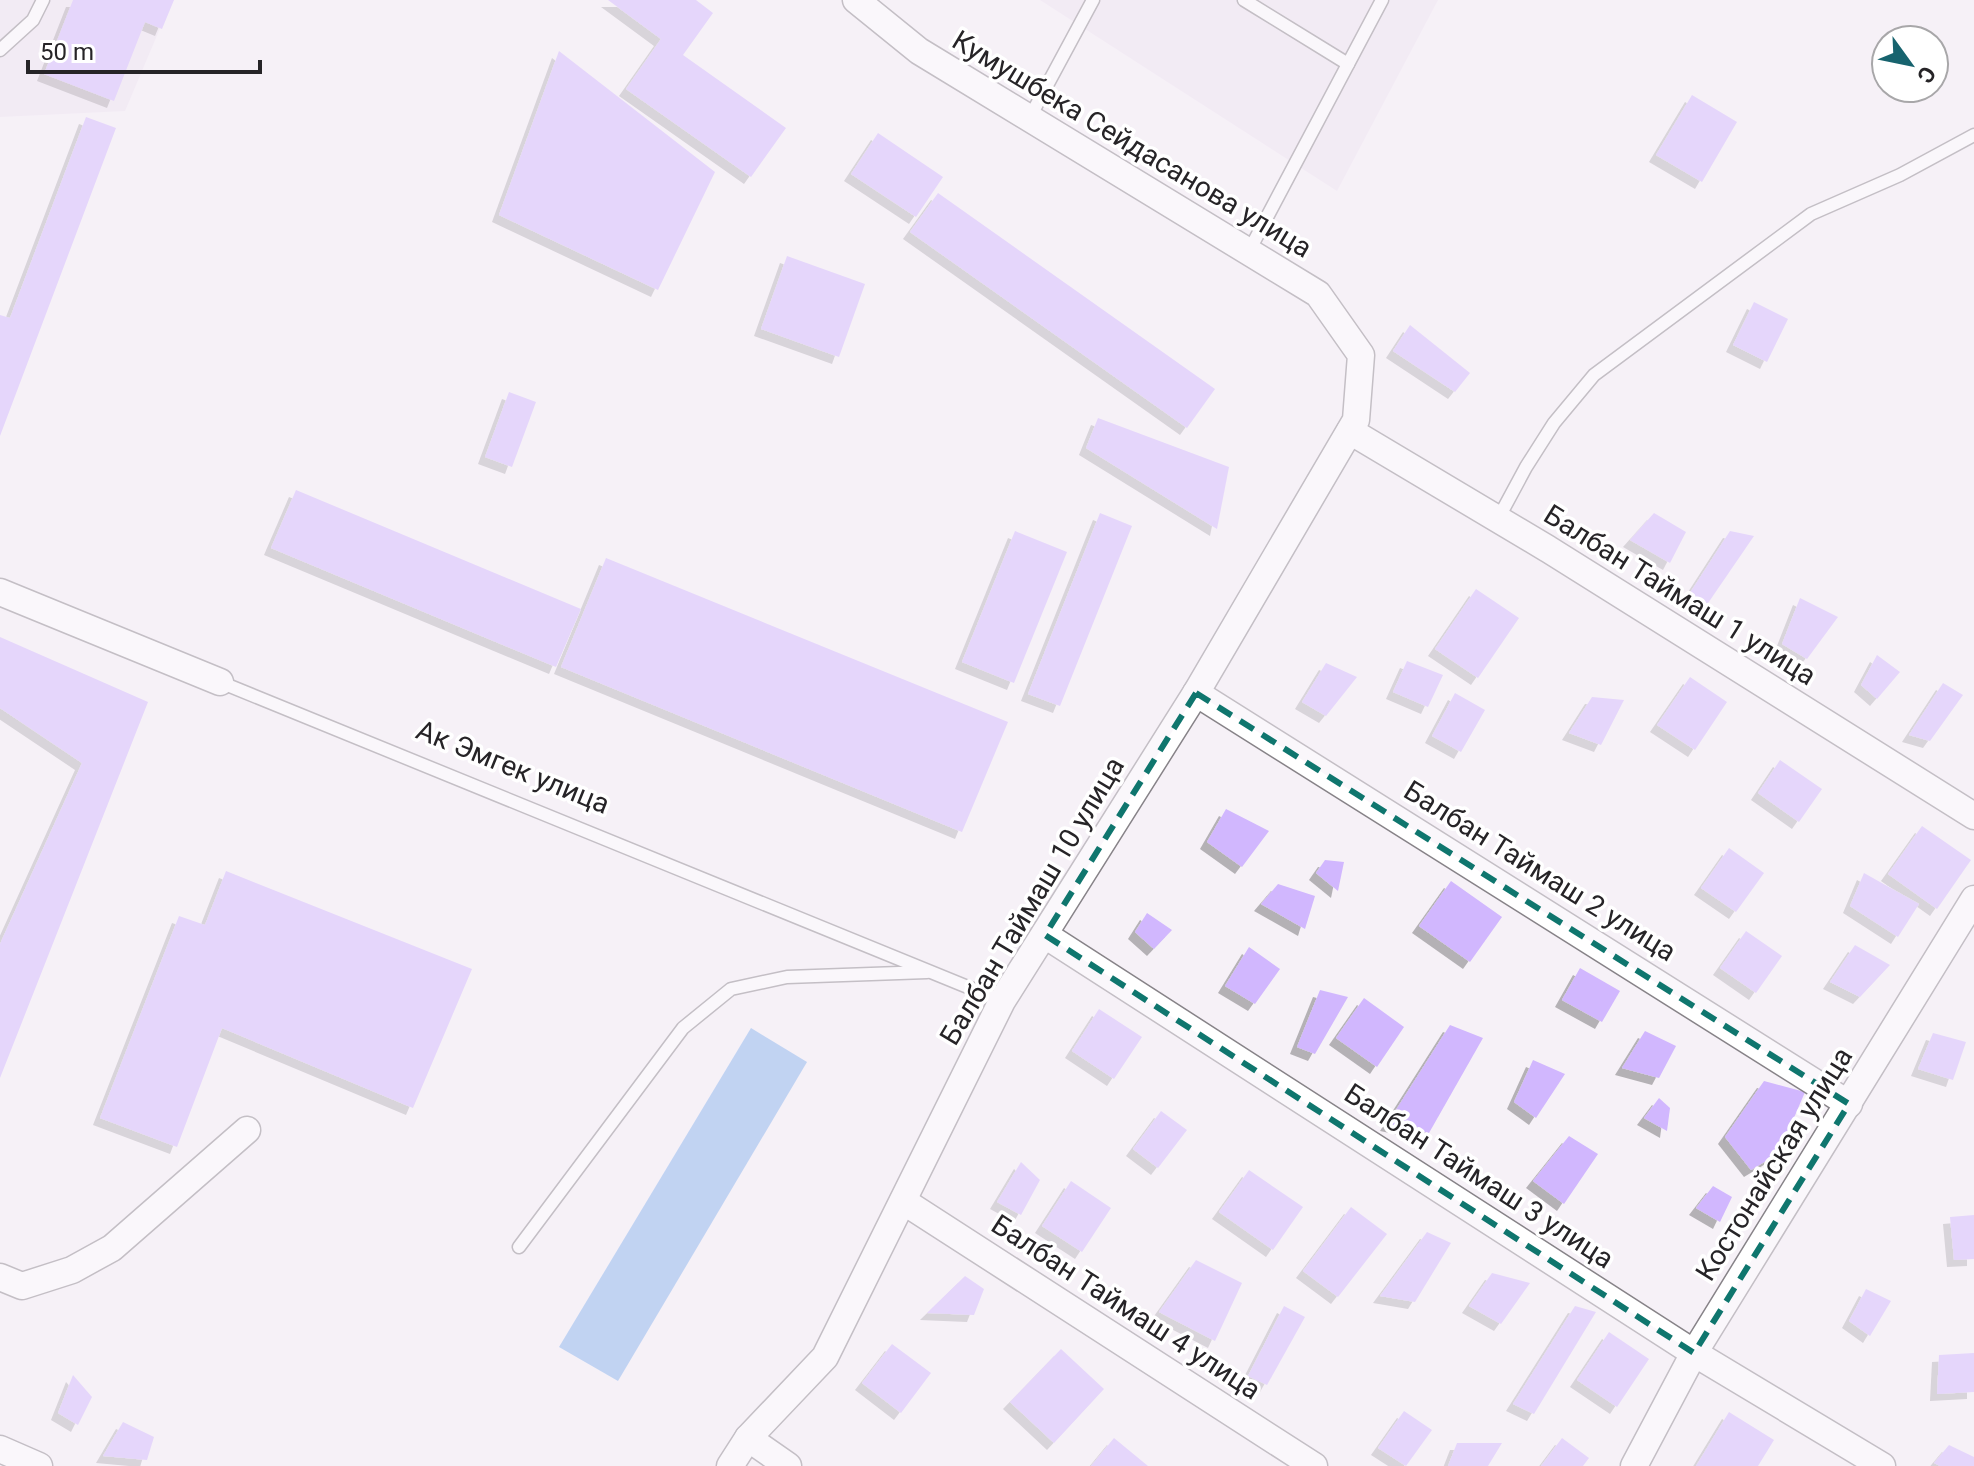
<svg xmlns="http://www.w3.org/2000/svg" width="1974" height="1466" font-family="Roboto,sans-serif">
<defs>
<filter id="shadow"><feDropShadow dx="-7" dy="7" stdDeviation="0" flood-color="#0004"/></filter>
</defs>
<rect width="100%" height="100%" fill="#f6f1f7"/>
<g fill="#eee4f0">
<polygon points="0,0 172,0 125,111 0,117"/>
<polygon points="1040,0 1438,0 1337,191"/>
</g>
<polygon fill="#80b0ec" points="751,1028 807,1062 618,1381 559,1347"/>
<g fill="#d1b7fe" filter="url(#shadow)">
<polygon points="73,0 174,0 162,29 145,22 114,101 44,74"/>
<polygon points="608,0 696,0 713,13 683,55 786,128 751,177 626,89 661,39"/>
<polygon points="559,51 715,172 658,290 499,215"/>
<polygon points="1692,95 1737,122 1702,182 1656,155"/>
<polygon points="86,117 116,128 0,436 0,315 10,318"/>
<polygon points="878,133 943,177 916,217 851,174"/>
<polygon points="938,193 1215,389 1187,428 910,232"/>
<polygon points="787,256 865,284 839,357 761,329"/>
<polygon points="1754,302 1788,319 1767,362 1733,345"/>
<polygon points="1410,325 1470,373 1455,392 1393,351"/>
<polygon points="509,392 536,402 512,467 485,457"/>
<polygon points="1098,418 1229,467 1217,529 1086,448"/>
<polygon points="296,490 581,609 556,667 271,548"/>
<polygon points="1100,513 1132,526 1060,706 1028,694"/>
<polygon points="1654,513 1686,532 1670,563 1630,540"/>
<polygon points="1015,531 1067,552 1014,683 962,662"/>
<polygon points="1730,531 1754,536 1704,609 1688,596"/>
<polygon points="606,558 1008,722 962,832 561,667"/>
<polygon points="1476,589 1519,618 1478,678 1435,649"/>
<polygon points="1800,598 1838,617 1807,659 1782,644"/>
<polygon points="0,637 148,702 0,1078 0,944 82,763 0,708"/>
<polygon points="1877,655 1900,672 1877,699 1861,685"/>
<polygon points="1407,661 1443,675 1428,707 1393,692"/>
<polygon points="1326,663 1357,677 1326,716 1302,702"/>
<polygon points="1690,677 1727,702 1695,750 1657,725"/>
<polygon points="1943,683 1963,695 1930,741 1909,735"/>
<polygon points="1455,693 1485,710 1461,752 1432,736"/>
<polygon points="1592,697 1624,700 1601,745 1569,733"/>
<polygon points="1780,760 1822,789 1799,822 1758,793"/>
<polygon points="1226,809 1269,831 1242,867 1207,842"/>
<polygon points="1922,826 1971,860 1937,909 1888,874"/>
<polygon points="1729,848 1764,873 1736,912 1701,888"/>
<polygon points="1325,860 1344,862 1338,891 1316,873"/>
<polygon points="226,871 472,969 413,1108 222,1028 177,1147 100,1118 179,916 205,925"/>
<polygon points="1864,873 1919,904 1898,937 1850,906"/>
<polygon points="1451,881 1502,917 1470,962 1419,926"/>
<polygon points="1278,884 1315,896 1305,929 1261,904"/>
<polygon points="1147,913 1172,930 1154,949 1135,932"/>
<polygon points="1746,931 1782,956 1756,993 1720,968"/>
<polygon points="1855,945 1890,965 1860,997 1830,982"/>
<polygon points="1249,947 1280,969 1255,1004 1225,986"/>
<polygon points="1580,968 1620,991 1602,1022 1562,1000"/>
<polygon points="1320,990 1348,997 1315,1054 1297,1047"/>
<polygon points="1364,998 1404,1027 1377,1067 1336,1038"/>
<polygon points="1099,1009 1142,1037 1114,1079 1072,1051"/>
<polygon points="1450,1025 1483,1038 1429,1133 1387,1124"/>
<polygon points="1645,1031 1676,1046 1659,1078 1622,1068"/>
<polygon points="1933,1033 1966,1042 1953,1080 1918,1069"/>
<polygon points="1533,1060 1565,1074 1536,1118 1514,1102"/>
<polygon points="1764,1081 1805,1092 1779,1153 1751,1170 1725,1137"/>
<polygon points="1659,1098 1670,1108 1667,1131 1644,1118"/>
<polygon points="1161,1111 1187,1130 1158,1168 1133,1149"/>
<polygon points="1569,1136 1598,1154 1564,1204 1533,1181"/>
<polygon points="1021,1162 1040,1180 1021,1215 997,1202"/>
<polygon points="1249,1170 1303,1207 1273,1250 1219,1212"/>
<polygon points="1071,1181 1111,1208 1082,1252 1042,1226"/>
<polygon points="1713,1186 1732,1197 1720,1222 1696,1208"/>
<polygon points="1351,1207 1387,1234 1338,1297 1303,1271"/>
<polygon points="1974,1215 1974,1259 1954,1260 1950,1217"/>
<polygon points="1427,1232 1451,1243 1415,1302 1380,1296"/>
<polygon points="1196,1260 1242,1283 1215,1341 1159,1312"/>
<polygon points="1492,1273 1530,1283 1501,1324 1469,1306"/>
<polygon points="965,1276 984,1289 974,1315 927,1313"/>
<polygon points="1866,1289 1891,1301 1870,1336 1849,1321"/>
<polygon points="1284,1306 1305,1317 1267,1385 1248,1376"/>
<polygon points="1575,1306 1596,1312 1534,1414 1513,1404"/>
<polygon points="1609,1332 1649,1359 1617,1407 1577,1380"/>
<polygon points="892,1344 931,1373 901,1413 862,1383"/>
<polygon points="1061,1349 1104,1389 1054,1443 1010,1402"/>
<polygon points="1974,1353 1974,1392 1937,1394 1939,1355"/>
<polygon points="73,1375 92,1397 78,1425 58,1413"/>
<polygon points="1404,1411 1432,1430 1406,1466 1378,1448"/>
<polygon points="1729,1412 1774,1440 1758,1466 1696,1466"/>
<polygon points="123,1422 154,1437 147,1460 103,1456"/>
<polygon points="1114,1438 1148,1466 1091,1466"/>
<polygon points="1562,1438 1589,1458 1583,1466 1541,1466"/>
<polygon points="1457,1443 1502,1443 1488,1466 1448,1466"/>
<polygon points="1949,1445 1974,1457 1974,1466 1940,1466 1934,1463"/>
</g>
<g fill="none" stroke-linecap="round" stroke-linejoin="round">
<g stroke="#878388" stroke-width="15">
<g id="service">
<polyline points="1244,0 1348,64"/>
<polyline points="0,50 33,20 43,0"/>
<polyline points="1030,117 1093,0"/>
<polyline points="1249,251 1382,0"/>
<polyline points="1498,519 1526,467 1554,423 1594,375 1811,214 1900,175 1974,135"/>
<polyline points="220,682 1002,1001"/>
<polyline points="519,1247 683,1028 731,989 787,977 927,972"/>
</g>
</g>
<g stroke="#878388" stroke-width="29">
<g id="minor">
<polyline points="1350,431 1548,549 1974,816"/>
<polyline points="0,592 220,682"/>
<polyline points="1196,693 1849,1104"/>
<polyline points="1045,935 1694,1353 1882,1466"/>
<polyline points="903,1201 1314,1466"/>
<polyline points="0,1277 22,1286 72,1270 112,1248 247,1130"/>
<polyline points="748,1438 788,1466"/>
<polyline points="0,1449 39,1466"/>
<polyline points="730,1466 748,1438 825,1357 1002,1001 1196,693 1356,420 1361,355 1318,294 919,51 856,0"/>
<polyline points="1634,1466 1694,1353 1974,899"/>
</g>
</g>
<use href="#service" stroke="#fff" stroke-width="12"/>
<use href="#minor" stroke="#fff" stroke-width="26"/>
</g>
<path d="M0 0H1974V1466H0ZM1196 693 1849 1104 1694 1353 1045 935Z" fill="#f6f1f7" fill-opacity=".55" fill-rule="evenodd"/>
<path fill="none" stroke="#0f766e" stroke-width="6" stroke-dasharray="16 10" stroke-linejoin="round" d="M1196 693 1849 1104 1694 1353 1045 935Z"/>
<g text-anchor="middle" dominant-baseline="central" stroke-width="7" stroke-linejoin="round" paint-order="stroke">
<g font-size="28" fill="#262427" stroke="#fff">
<text transform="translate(1132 144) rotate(31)">Кумушбека Сейдасанова улица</text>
<text transform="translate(1680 595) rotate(32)">Балбан Таймаш 1 улица</text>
<text transform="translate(513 767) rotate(22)">Ак Эмгек улица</text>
<text transform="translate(1540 871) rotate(32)">Балбан Таймаш 2 улица</text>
<text transform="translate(1032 901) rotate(-59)">Балбан Таймаш 10 улица</text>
<text transform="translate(1774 1164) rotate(-58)">Костонайская улица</text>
<text transform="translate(1479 1176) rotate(33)">Балбан Таймаш 3 улица</text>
<text transform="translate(1126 1307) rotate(33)">Балбан Таймаш 4 улица</text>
</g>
</g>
<g transform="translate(1910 64) rotate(123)"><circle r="38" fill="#ffffff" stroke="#a8a7a9" stroke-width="2"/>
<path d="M0-6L14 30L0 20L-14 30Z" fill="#17636e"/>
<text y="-12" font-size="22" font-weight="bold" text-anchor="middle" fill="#262427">С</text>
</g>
<path d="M28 60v12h232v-12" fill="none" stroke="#262427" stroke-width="4"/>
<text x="40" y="60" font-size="24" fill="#262427" stroke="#ffffff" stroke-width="6" paint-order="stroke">50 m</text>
</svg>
